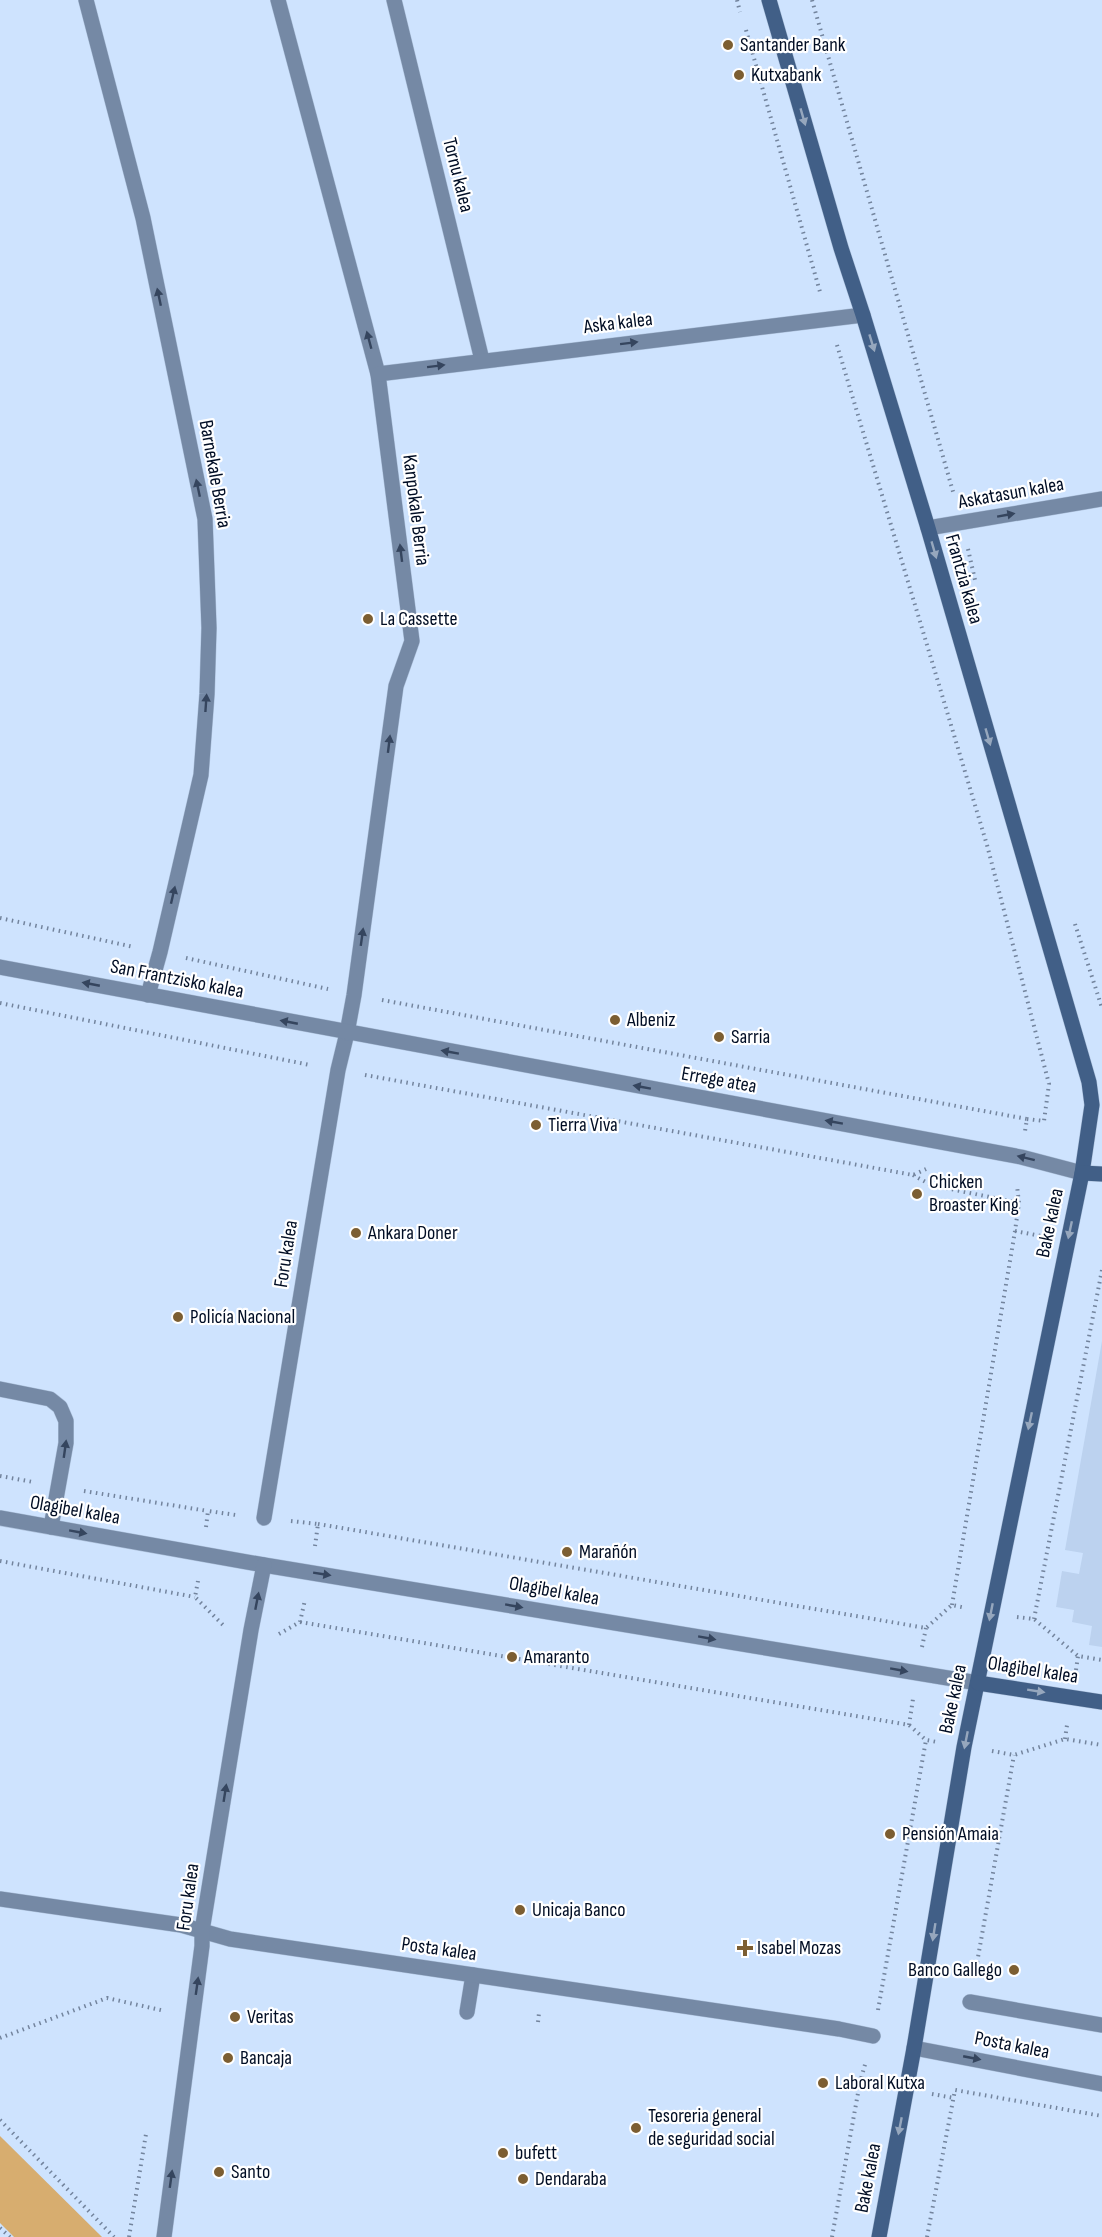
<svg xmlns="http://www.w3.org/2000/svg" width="1102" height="2237" font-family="'Sofia Sans Condensed',sans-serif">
<rect width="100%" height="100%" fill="#cee3fe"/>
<polygon fill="#bcd2ef" points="1102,1341 1102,1647 1089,1645 1092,1626 1072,1622 1074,1610 1056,1607 1062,1571 1079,1574 1083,1553 1065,1550"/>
<polygon fill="#d7ad6f" points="0,2136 102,2237 14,2237 0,2223"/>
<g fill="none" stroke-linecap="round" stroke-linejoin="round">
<g stroke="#adc1db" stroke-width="16">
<g id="service">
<polyline points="0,1389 50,1399 60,1407 66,1421 66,1443 51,1527"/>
<polyline points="467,2012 473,1975"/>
</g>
</g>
<g stroke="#adc1db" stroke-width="16">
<g id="pedestrian">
<polyline points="394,0 482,360"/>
<polyline points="264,1518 338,1070 347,1033"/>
<polyline points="0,1899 181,1925 230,1939 839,2029 873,2036"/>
<polyline points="970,2002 1102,2025"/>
</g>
</g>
<g stroke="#adc1db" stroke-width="16">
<g id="minor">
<polyline points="86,0 143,218 205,519 209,628 207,694 201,775 160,952 148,995"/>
<polyline points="278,0 378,374 412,641 396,686 354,995 347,1033"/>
<polyline points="378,374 863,315"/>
<polyline points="928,528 1102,499"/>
<polyline points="0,967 1021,1157 1082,1173"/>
<polyline points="0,1518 264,1565 978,1683"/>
<polyline points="914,2048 1102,2084"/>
<polyline points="164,2237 202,1946 202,1931 251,1630 264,1565"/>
</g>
</g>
<g stroke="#adc1db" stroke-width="16">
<g id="secondary">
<polyline points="769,0 841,248 863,315 928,528 1089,1082 1092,1105 1082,1173 964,1747 914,2048 879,2237"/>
<polyline points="1082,1173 1102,1174"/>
<polyline points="978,1683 1102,1702"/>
</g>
</g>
<g stroke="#73849d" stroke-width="4" stroke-dasharray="1.5 4.5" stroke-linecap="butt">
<polyline points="737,0 740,12"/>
<polyline points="812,0 954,495"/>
<polyline points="746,30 820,292"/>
<polyline points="837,345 987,845 1049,1084 1044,1121 1027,1119"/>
<polyline points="968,549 975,580"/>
<polyline points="0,918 134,947"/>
<polyline points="1075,924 1102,1008"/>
<polyline points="186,958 328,989"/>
<polyline points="382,1000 1027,1119 1025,1131"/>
<polyline points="0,1003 310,1065"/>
<polyline points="365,1075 913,1175 926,1169"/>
<polyline points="913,1175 931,1185 1019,1203"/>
<polyline points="1015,1231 1041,1236"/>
<polyline points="0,1476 33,1482"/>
<polyline points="84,1491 208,1511"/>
<polyline points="291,1521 318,1524 315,1546"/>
<polyline points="318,1524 926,1628 952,1605 966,1608"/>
<polyline points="206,1527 208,1511 236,1515"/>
<polyline points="0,1561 195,1597"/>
<polyline points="198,1581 195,1597 223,1625"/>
<polyline points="952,1605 1015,1231 1019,1203 1017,1186"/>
<polyline points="1017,1617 1034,1619 1078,1656 1102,1660"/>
<polyline points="1034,1619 1102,1270"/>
<polyline points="300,1622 909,1725 926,1740 937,1742"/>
<polyline points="279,1634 300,1622 305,1600"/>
<polyline points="922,1647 926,1628"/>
<polyline points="1076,1670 1078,1656"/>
<polyline points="909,1725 913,1699"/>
<polyline points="1065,1739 1067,1725"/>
<polyline points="992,1751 1014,1755 1065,1739 1102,1745"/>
<polyline points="975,1974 1014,1755"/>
<polyline points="878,2010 926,1740"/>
<polyline points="538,2022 539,2013"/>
<polyline points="0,2038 107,1998 165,2011"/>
<polyline points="860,2082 880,2085"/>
<polyline points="932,2094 954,2098"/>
<polyline points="0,2120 114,2237"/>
<polyline points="0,2228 10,2237"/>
<polyline points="129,2237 146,2134"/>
<polyline points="832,2237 860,2082 866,2061"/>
<polyline points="927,2237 955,2090 1102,2116"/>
</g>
<use href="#service" stroke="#7589a5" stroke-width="15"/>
<use href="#pedestrian" stroke="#7589a5" stroke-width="15"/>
<use href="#minor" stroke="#7589a5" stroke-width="15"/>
<use href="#secondary" stroke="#415f87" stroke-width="15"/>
</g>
<defs><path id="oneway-solid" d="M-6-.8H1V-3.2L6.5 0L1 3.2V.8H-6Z" transform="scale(1.5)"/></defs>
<g fill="#96a7bd">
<use href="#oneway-solid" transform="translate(803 117) rotate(74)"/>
<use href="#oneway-solid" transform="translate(872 343) rotate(73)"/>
<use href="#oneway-solid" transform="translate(934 550) rotate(74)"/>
<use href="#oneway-solid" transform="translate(988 737) rotate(74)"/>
<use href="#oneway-solid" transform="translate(1070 1230) rotate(102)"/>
<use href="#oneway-solid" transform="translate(1030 1421) rotate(102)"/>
<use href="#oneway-solid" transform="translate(991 1612) rotate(101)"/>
<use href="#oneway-solid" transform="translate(1036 1691) rotate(9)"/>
<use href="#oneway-solid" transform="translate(966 1740) rotate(101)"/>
<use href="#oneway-solid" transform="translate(934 1932) rotate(99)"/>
<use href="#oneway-solid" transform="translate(900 2126) rotate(101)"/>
</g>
<g fill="#35455e">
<use href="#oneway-solid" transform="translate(159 297) rotate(-102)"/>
<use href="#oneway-solid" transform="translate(369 340) rotate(-105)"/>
<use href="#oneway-solid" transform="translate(629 343) rotate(-7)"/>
<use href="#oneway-solid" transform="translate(436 366) rotate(-7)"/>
<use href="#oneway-solid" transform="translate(198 488) rotate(-102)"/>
<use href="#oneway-solid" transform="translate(1006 515) rotate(-10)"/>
<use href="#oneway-solid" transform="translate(401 553) rotate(-97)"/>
<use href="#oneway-solid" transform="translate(206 703) rotate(-86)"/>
<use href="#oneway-solid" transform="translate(389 744) rotate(-83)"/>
<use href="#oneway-solid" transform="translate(173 895) rotate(-77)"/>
<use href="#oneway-solid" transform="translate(362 937) rotate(-82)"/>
<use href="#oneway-solid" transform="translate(91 984) rotate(-169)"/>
<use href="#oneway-solid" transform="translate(289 1022) rotate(-169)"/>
<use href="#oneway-solid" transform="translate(450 1052) rotate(-170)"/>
<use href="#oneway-solid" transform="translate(642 1087) rotate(-170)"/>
<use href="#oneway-solid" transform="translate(834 1122) rotate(-170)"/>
<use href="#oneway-solid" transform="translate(1026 1158) rotate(-166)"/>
<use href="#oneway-solid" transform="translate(65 1449) rotate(-82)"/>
<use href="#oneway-solid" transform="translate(78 1532) rotate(10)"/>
<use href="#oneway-solid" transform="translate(322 1574) rotate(9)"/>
<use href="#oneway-solid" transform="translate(257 1601) rotate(-79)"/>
<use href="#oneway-solid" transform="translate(514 1606) rotate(10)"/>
<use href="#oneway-solid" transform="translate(707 1638) rotate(10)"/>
<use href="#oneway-solid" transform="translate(899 1670) rotate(10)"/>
<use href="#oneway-solid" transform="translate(225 1793) rotate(-81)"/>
<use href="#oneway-solid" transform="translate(197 1986) rotate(-82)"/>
<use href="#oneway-solid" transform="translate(972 2058) rotate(11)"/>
<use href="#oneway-solid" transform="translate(171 2179) rotate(-82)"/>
</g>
<g fill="#7c5e32" stroke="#fff" stroke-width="2">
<circle cx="728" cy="45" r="6"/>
<circle cx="739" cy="75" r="6"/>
<circle cx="368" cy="619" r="6"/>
<circle cx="615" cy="1020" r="6"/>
<circle cx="719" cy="1037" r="6"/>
<circle cx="536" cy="1125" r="6"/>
<circle cx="917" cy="1194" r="6"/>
<circle cx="356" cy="1233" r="6"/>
<circle cx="178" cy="1317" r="6"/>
<circle cx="567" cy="1552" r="6"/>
<circle cx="512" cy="1657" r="6"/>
<circle cx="890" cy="1834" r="6"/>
<circle cx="520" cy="1910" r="6"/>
<path d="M742 1939h6v6h6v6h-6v6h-6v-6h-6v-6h6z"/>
<circle cx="1014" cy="1970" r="6"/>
<circle cx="235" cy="2017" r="6"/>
<circle cx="228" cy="2058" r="6"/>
<circle cx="823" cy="2083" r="6"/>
<circle cx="636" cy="2128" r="6"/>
<circle cx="503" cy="2153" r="6"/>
<circle cx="219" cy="2172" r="6"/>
<circle cx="523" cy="2179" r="6"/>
</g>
<g text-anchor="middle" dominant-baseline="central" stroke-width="4.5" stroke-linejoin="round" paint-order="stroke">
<g font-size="20" fill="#000d24" stroke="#fff" text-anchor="start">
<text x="740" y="45">Santander Bank</text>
<text x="751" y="75">Kutxabank</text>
<text x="380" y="619">La Cassette</text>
<text x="627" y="1020">Albeniz</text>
<text x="731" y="1037">Sarria</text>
<text x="548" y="1125">Tierra Viva</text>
<text x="929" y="1182">Chicken<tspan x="929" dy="23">Broaster King</tspan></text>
<text x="368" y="1233">Ankara Doner</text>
<text x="190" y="1317">Policía Nacional</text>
<text x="579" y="1552">Marañón</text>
<text x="524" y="1657">Amaranto</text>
<text x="902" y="1834">Pensión Amaia</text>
<text x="532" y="1910">Unicaja Banco</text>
<text x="757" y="1948">Isabel Mozas</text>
<text x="1002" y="1970" text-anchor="end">Banco Gallego</text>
<text x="247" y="2017">Veritas</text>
<text x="240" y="2058">Bancaja</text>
<text x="835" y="2083">Laboral Kutxa</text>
<text x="648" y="2116">Tesoreria general<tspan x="648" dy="23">de seguridad social</tspan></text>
<text x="515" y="2153">bufett</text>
<text x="231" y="2172">Santo</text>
<text x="535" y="2179">Dendaraba</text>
</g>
<g font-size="20" fill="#000d24" stroke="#fff">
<text transform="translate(458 175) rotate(76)">Tornu kalea</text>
<text transform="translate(618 323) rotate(-7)">Aska kalea</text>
<text transform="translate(215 474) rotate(80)">Barnekale Berria</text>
<text transform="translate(1011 493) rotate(-10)">Askatasun kalea</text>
<text transform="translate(416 510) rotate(83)">Kanpokale Berria</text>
<text transform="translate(964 579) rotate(74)">Frantzia kalea</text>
<text transform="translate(177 979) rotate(11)">San Frantzisko kalea</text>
<text transform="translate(719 1080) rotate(10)">Errege atea</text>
<text transform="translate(1050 1223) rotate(-78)">Bake kalea</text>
<text transform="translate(286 1254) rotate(-81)">Foru kalea</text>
<text transform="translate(75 1510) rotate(10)">Olagibel kalea</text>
<text transform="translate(554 1591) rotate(10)">Olagibel kalea</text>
<text transform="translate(1033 1670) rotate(9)">Olagibel kalea</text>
<text transform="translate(953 1699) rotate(-78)">Bake kalea</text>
<text transform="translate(188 1897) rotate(-82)">Foru kalea</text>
<text transform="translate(439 1949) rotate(8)">Posta kalea</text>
<text transform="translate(1012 2045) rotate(11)">Posta kalea</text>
<text transform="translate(868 2178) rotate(-79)">Bake kalea</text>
</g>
</g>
</svg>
